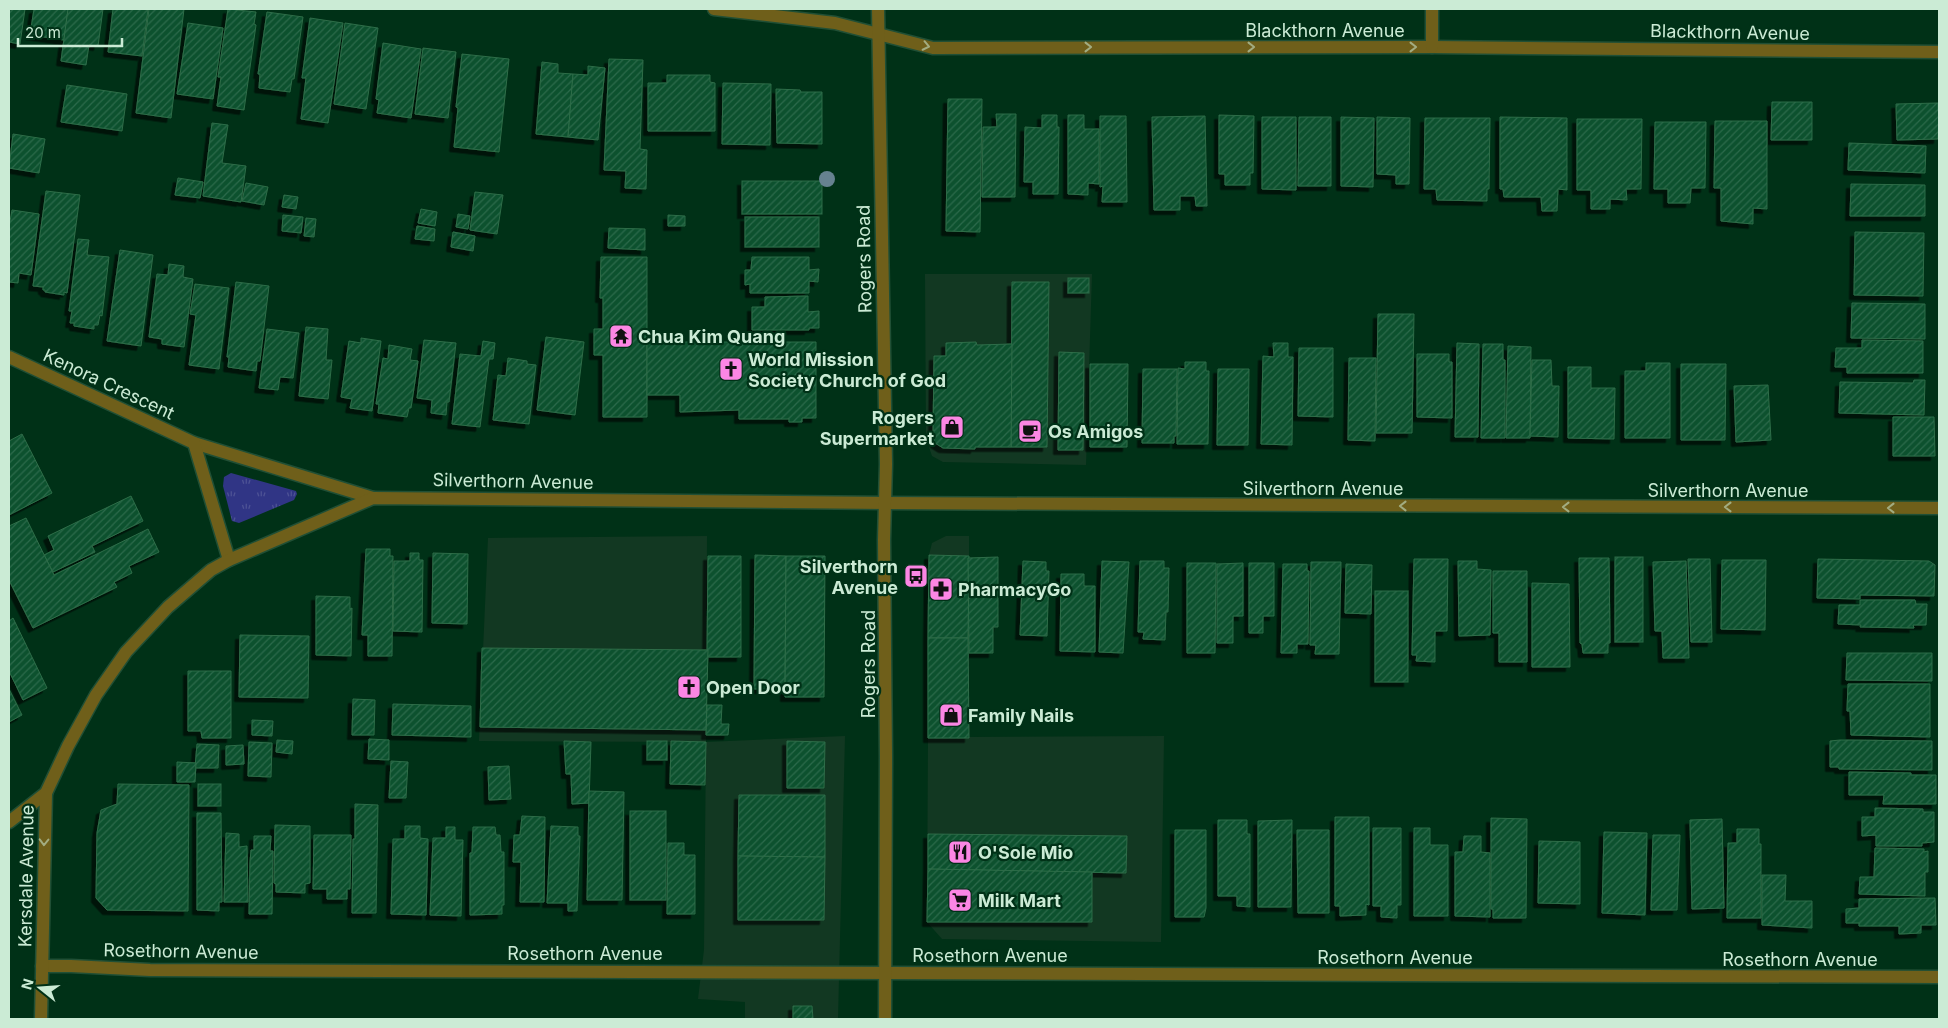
<svg xmlns="http://www.w3.org/2000/svg" width="1948" height="1028" font-family="Inter,sans-serif">
<defs>
<pattern id="grass-tufts" width="24" height="20" patternUnits="userSpaceOnUse" patternTransform="scale(1.25)"><rect width="24" height="20" fill="#303585"/><path d="M3 7l-1-3M5 7V3M7 7l1-3M15 17l-1-3M17 17v-4M19 17l1-3" fill="none" stroke="#4d5295"/></pattern>
<pattern id="building-hatch" width="6" height="6" patternUnits="userSpaceOnUse" patternTransform="scale(1.25)"><rect width="6" height="6" fill="#0b512e"/><path d="M-1 1l2-2M0 6l6-6M5 7l2-2" fill="none" stroke="#2d6a4b"/></pattern>
<filter id="shadow"><feDropShadow dx="-4.5" dy="4.5" stdDeviation="0" flood-color="#0009"/></filter>
</defs>
<rect width="100%" height="100%" fill="#003117"/>
<g fill="#123822">
<polygon points="925,274 1092,274 1086,465 943,462 932,456 926,438"/>
<polygon points="707,536 706,742 845,736 838,1019 745,1019 745,1002 698,999 704,950 706,742 479,741 488,538"/>
<polygon points="946,536 969,536 969,737 1164,736 1161,942 942,939 927,922 929,555 932,543"/>
</g>
<polygon fill="url(#grass-tufts)" points="231,473 296,491 297,494 294,500 239,523 232,521 223,486 224,477"/>
<g fill="url(#building-hatch)" stroke="#2e6d48" filter="url(#shadow)">
<polygon points="9,9 25,9 20,44 9,42"/>
<polygon points="34,9 68,9 64,40 30,35"/>
<polygon points="68,9 103,9 98,46 89,45 86,65 61,61"/>
<polygon points="113,9 148,9 142,56 108,52"/>
<polygon points="149,9 184,9 171,118 136,113"/>
<polygon points="228,9 256,12 254,24 256,25 244,110 217,106 221,77 218,77"/>
<polygon points="267,12 303,17 294,79 292,79 290,92 259,88 260,74 258,74"/>
<polygon points="310,18 343,23 328,123 301,119 306,78 302,78"/>
<polygon points="188,23 223,28 213,99 177,94"/>
<polygon points="345,23 378,28 366,109 334,104"/>
<polygon points="383,43 421,49 411,118 377,113 379,100 376,99"/>
<polygon points="423,48 456,52 448,118 415,114"/>
<polygon points="462,54 509,59 499,152 454,147 458,108 456,107"/>
<polygon points="609,59 643,60 640,149 647,150 646,189 625,188 626,171 604,170"/>
<polygon points="542,62 558,64 558,73 573,74 568,137 536,134"/>
<polygon points="588,66 605,68 598,140 568,137 573,74 588,75"/>
<polygon points="667,75 710,75 710,82 715,83 715,131 648,131 648,83 667,83"/>
<polygon points="723,83 771,84 770,145 722,144"/>
<polygon points="67,85 127,94 122,131 61,122"/>
<polygon points="776,89 800,90 801,92 822,92 822,144 777,143"/>
<polygon points="948,99 982,99 980,232 946,231"/>
<polygon points="1772,102 1812,102 1812,140 1771,140"/>
<polygon points="1938,103 1938,111 1939,111 1938,139 1897,140 1896,104"/>
<polygon points="996,114 1016,114 1015,197 982,197 983,127 997,127"/>
<polygon points="1042,115 1057,115 1057,127 1059,127 1058,194 1033,194 1033,182 1024,182 1025,127 1042,128"/>
<polygon points="1068,115 1084,115 1084,129 1099,129 1099,184 1088,183 1088,195 1068,194"/>
<polygon points="1219,115 1254,116 1253,173 1250,173 1250,185 1225,185 1225,174 1219,174"/>
<polygon points="1100,116 1126,116 1127,202 1102,202 1103,186 1100,187"/>
<polygon points="1205,116 1207,206 1196,206 1195,196 1180,196 1180,210 1154,210 1152,117"/>
<polygon points="1262,117 1296,117 1296,190 1262,189"/>
<polygon points="1299,117 1331,117 1331,186 1298,186"/>
<polygon points="1341,117 1374,118 1373,187 1341,186"/>
<polygon points="1377,117 1410,118 1409,184 1396,184 1396,175 1377,174"/>
<polygon points="1500,117 1567,118 1567,190 1558,189 1557,211 1542,211 1541,197 1504,197 1503,189 1500,189"/>
<polygon points="1425,118 1490,118 1489,189 1487,189 1487,201 1437,200 1436,189 1424,189"/>
<polygon points="1577,119 1642,119 1641,189 1626,189 1627,200 1610,199 1610,209 1591,209 1591,190 1577,190"/>
<polygon points="1715,121 1767,121 1767,209 1753,208 1753,224 1721,221 1721,188 1714,188"/>
<polygon points="1655,122 1706,122 1705,188 1691,188 1690,203 1668,203 1668,189 1654,189"/>
<polygon points="212,123 228,125 222,163 246,166 241,202 203,196"/>
<polygon points="13,134 45,139 39,173 9,168"/>
<polygon points="1849,143 1926,146 1925,173 1848,170"/>
<polygon points="178,178 203,182 200,198 175,195"/>
<rect x="742" y="181" width="80" height="33"/>
<polygon points="246,183 268,187 264,205 242,201"/>
<polygon points="1851,184 1925,185 1925,216 1850,216"/>
<polygon points="46,191 80,195 67,293 64,292 64,295 45,292 45,290 43,290 43,287 33,286"/>
<polygon points="475,192 503,195 497,234 470,230"/>
<polygon points="284,195 298,197 296,209 282,207"/>
<polygon points="421,209 437,212 435,226 418,223"/>
<polygon points="12,210 39,214 31,275 19,273 18,283 9,282 9,227"/>
<polygon points="458,214 470,216 468,229 456,227"/>
<polygon points="283,215 303,217 301,233 282,231"/>
<polygon points="668,215 685,216 685,226 668,226"/>
<rect x="745" y="217" width="74" height="30"/>
<polygon points="306,218 316,219 314,237 304,236"/>
<polygon points="417,226 435,229 434,241 415,239"/>
<polygon points="609,228 645,229 645,250 608,248"/>
<polygon points="453,232 475,236 473,251 451,247"/>
<polygon points="1855,232 1924,233 1923,296 1854,295"/>
<polygon points="78,239 89,240 87,255 109,257 102,316 100,315 98,325 94,325 94,329 74,326 74,323 70,323 72,311 69,311"/>
<polygon points="120,250 153,255 141,346 107,341"/>
<polygon points="601,257 647,257 647,417 603,417 603,355 594,355 594,329 603,329 603,298 600,298"/>
<polygon points="752,257 809,257 809,270 819,269 818,282 809,281 809,293 750,293 750,284 745,285 745,270 751,270"/>
<polygon points="169,264 184,266 183,277 193,279 184,347 162,344 162,339 149,337 157,274 168,275"/>
<rect x="1068" y="278" width="21" height="15"/>
<polygon points="236,282 269,286 260,361 257,361 256,371 228,367 229,357 227,357"/>
<polygon points="1012,282 1049,282 1047,447 1011,447"/>
<polygon points="195,284 229,288 219,369 189,365 196,315 190,314"/>
<polygon points="808,296 808,312 819,311 819,328 809,328 809,330 752,330 752,307 765,307 765,297"/>
<polygon points="1852,303 1925,304 1925,339 1851,338"/>
<polygon points="1378,314 1414,314 1412,433 1376,433"/>
<polygon points="306,327 328,329 326,360 332,360 328,399 299,396"/>
<polygon points="267,329 299,333 293,378 280,377 278,390 259,388"/>
<polygon points="546,337 584,342 575,415 537,410"/>
<polygon points="361,338 381,341 372,411 350,408 352,399 341,397 349,341 361,343"/>
<polygon points="424,340 456,343 449,402 447,402 446,415 431,413 432,400 417,398"/>
<polygon points="1862,340 1923,341 1923,373 1847,373 1847,367 1835,367 1836,348 1862,348"/>
<polygon points="483,341 495,343 493,359 489,359 480,427 452,424 460,354 481,356"/>
<polygon points="647,342 816,342 816,418 802,418 802,422 789,422 789,419 739,419 739,410 680,412 680,395 647,395"/>
<polygon points="976,342 977,345 1012,344 1011,447 975,447 975,449 943,448 935,443 933,438 934,356 946,356 946,343"/>
<polygon points="1273,343 1288,343 1288,357 1293,357 1292,445 1261,444 1263,356 1274,357"/>
<polygon points="1457,343 1479,344 1478,437 1455,437"/>
<polygon points="1483,344 1503,344 1503,360 1505,360 1505,438 1481,438"/>
<polygon points="389,345 412,349 410,360 418,361 411,408 409,408 407,417 378,413 379,404 376,404 383,358 388,359"/>
<polygon points="1508,346 1531,347 1530,438 1506,438"/>
<polygon points="1299,348 1333,348 1333,417 1298,416"/>
<polygon points="1059,352 1084,353 1083,450 1058,450"/>
<polygon points="1417,354 1449,354 1449,362 1452,362 1452,418 1417,417"/>
<polygon points="508,358 527,361 527,364 536,365 529,424 493,420 498,375 506,376"/>
<polygon points="1349,358 1376,358 1375,441 1348,440"/>
<polygon points="1532,360 1551,360 1552,386 1559,386 1558,437 1530,436"/>
<polygon points="1185,362 1206,362 1206,371 1209,371 1208,444 1177,444 1178,368 1185,369"/>
<polygon points="1646,363 1670,363 1670,438 1625,438 1625,371 1646,371"/>
<polygon points="1090,364 1128,364 1127,447 1090,447"/>
<polygon points="1681,364 1726,364 1725,440 1681,440"/>
<polygon points="1568,367 1591,367 1591,388 1615,388 1614,439 1568,438"/>
<polygon points="1143,369 1177,369 1176,436 1174,436 1174,443 1142,443"/>
<polygon points="1218,369 1249,369 1248,445 1217,445"/>
<polygon points="1914,380 1925,380 1924,415 1839,413 1840,382 1913,383"/>
<polygon points="1768,385 1771,440 1736,442 1734,386"/>
<polygon points="1893,417 1934,417 1935,456 1893,456"/>
<polygon points="22,434 52,493 9,515 9,441"/>
<polygon points="131,496 143,521 92,546 95,552 53,572 44,555 54,550 48,536"/>
<polygon points="26,518 54,575 148,529 159,552 129,566 132,573 114,582 117,587 33,628 9,580 9,526"/>
<polygon points="366,549 390,549 390,556 393,556 392,656 368,656 368,635 362,635"/>
<polygon points="410,553 419,553 419,560 423,560 422,632 393,631 394,561 410,561"/>
<polygon points="433,553 468,554 467,624 432,623"/>
<polygon points="755,555 786,556 785,689 754,689"/>
<polygon points="929,555 969,556 968,638 928,638"/>
<polygon points="708,556 741,556 741,657 707,657"/>
<polygon points="786,556 825,556 824,697 785,697"/>
<polygon points="998,557 998,627 993,627 993,653 969,653 968,558"/>
<rect x="1615" y="557" width="28" height="85"/>
<polygon points="1579,558 1609,558 1610,643 1608,643 1608,653 1583,653 1582,644 1580,643"/>
<polygon points="1414,559 1448,559 1447,631 1435,631 1435,662 1416,661 1417,655 1412,655"/>
<polygon points="1688,559 1710,559 1712,642 1691,642"/>
<polygon points="1818,559 1929,561 1935,565 1934,596 1860,595 1860,599 1817,598"/>
<polygon points="1722,560 1766,560 1765,630 1721,629"/>
<polygon points="1023,561 1046,562 1046,571 1049,571 1047,636 1020,635"/>
<polygon points="1102,561 1129,562 1123,653 1099,652"/>
<polygon points="1140,561 1164,561 1164,568 1169,568 1168,612 1166,612 1165,640 1143,639 1144,632 1138,632"/>
<polygon points="1458,561 1477,561 1477,569 1491,570 1490,635 1459,636"/>
<polygon points="1686,561 1689,658 1663,658 1662,631 1655,631 1653,562"/>
<polygon points="1311,562 1341,562 1339,654 1315,654 1316,645 1310,645"/>
<polygon points="1187,563 1216,563 1215,653 1187,653"/>
<polygon points="1243,563 1243,616 1233,616 1233,643 1217,643 1217,564"/>
<polygon points="1249,563 1274,563 1274,616 1263,616 1263,633 1249,633"/>
<polygon points="1283,564 1307,564 1307,571 1309,571 1308,644 1297,644 1297,653 1281,653"/>
<polygon points="1346,564 1372,565 1371,614 1345,613"/>
<polygon points="1493,571 1527,571 1527,662 1499,662 1499,633 1493,633"/>
<polygon points="1061,574 1084,574 1084,586 1095,586 1095,652 1060,651"/>
<polygon points="1532,583 1569,584 1570,667 1532,667"/>
<rect x="1375" y="591" width="33" height="91"/>
<polygon points="316,596 350,597 350,609 352,608 351,656 316,655"/>
<polygon points="1860,600 1915,600 1916,604 1927,604 1926,625 1913,625 1914,628 1860,627 1861,625 1838,624 1839,605 1860,605"/>
<polygon points="13,618 47,688 23,700 9,671 9,621"/>
<polygon points="240,635 309,636 308,698 239,697"/>
<polygon points="928,638 968,638 969,738 928,738"/>
<polygon points="482,648 708,650 706,730 480,727"/>
<polygon points="1847,653 1932,653 1932,681 1846,680"/>
<polygon points="188,671 231,671 231,738 202,738 201,731 188,731"/>
<polygon points="1848,684 1930,684 1930,737 1851,735 1850,711 1847,711"/>
<polygon points="9,689 22,715 9,722"/>
<polygon points="353,699 375,700 374,735 352,735"/>
<polygon points="393,704 471,706 471,737 392,735"/>
<polygon points="707,705 722,705 721,724 729,724 728,735 706,735"/>
<polygon points="252,720 273,721 272,736 252,735"/>
<polygon points="369,739 389,740 389,760 368,759"/>
<polygon points="277,740 293,741 292,754 276,752"/>
<polygon points="1840,740 1932,741 1932,770 1839,769 1839,767 1830,767 1830,741"/>
<polygon points="564,741 591,742 589,803 572,804 571,774 566,774"/>
<rect x="647" y="741" width="20" height="19"/>
<polygon points="671,741 706,742 705,785 670,784"/>
<polygon points="787,741 825,742 824,788 787,788"/>
<polygon points="249,742 272,743 271,777 248,776"/>
<polygon points="197,744 219,745 218,768 195,768"/>
<polygon points="243,745 244,764 226,765 226,746"/>
<polygon points="391,761 408,762 406,798 389,798"/>
<polygon points="177,762 196,763 195,782 177,782"/>
<polygon points="509,766 511,799 489,800 488,767"/>
<polygon points="1849,772 1911,773 1911,775 1936,775 1936,804 1883,804 1884,795 1849,795"/>
<polygon points="118,784 189,785 188,911 107,910 96,898 97,833 101,810 117,804"/>
<rect x="198" y="784" width="23" height="22"/>
<polygon points="589,791 624,792 622,900 587,900"/>
<polygon points="739,795 825,795 825,857 738,856"/>
<polygon points="355,804 378,805 376,913 352,913 353,839 355,839"/>
<polygon points="1875,808 1923,809 1923,812 1934,812 1934,842 1922,843 1922,846 1876,846 1876,835 1862,836 1862,817 1875,817"/>
<rect x="630" y="811" width="36" height="89"/>
<polygon points="197,813 221,813 222,902 219,902 219,911 197,910"/>
<polygon points="522,816 545,817 544,902 520,902 521,862 513,862 514,835 520,835"/>
<polygon points="1335,817 1369,817 1369,905 1366,904 1366,915 1340,916 1340,906 1335,906"/>
<polygon points="1491,818 1527,819 1526,918 1493,918 1493,909 1491,909"/>
<polygon points="1722,819 1724,908 1692,909 1690,820"/>
<polygon points="1218,820 1247,820 1247,834 1250,834 1250,907 1237,906 1237,896 1218,896"/>
<polygon points="1292,820 1291,907 1258,907 1258,821"/>
<polygon points="275,825 310,826 310,883 305,884 305,893 276,892 276,884 274,883"/>
<polygon points="405,826 420,826 420,838 428,839 426,915 391,914 393,839 405,839"/>
<polygon points="551,826 578,827 578,836 580,836 577,911 568,911 568,903 547,903"/>
<polygon points="446,827 455,827 455,840 463,840 461,916 430,915 433,838 446,838"/>
<polygon points="473,827 495,827 496,835 500,835 501,852 504,852 504,905 502,905 502,914 470,915 470,853 472,853"/>
<polygon points="1373,828 1401,828 1401,905 1397,905 1397,918 1381,917 1381,906 1373,906"/>
<polygon points="1414,828 1430,828 1430,845 1448,845 1448,916 1414,916"/>
<polygon points="1737,829 1759,829 1759,844 1761,844 1761,918 1727,918 1728,843 1737,843"/>
<polygon points="1175,830 1206,830 1206,908 1204,917 1175,917"/>
<polygon points="1297,830 1329,830 1329,913 1298,913"/>
<polygon points="1604,832 1647,833 1645,915 1602,913"/>
<polygon points="226,833 239,834 239,847 247,846 248,902 224,902"/>
<polygon points="928,834 1127,836 1126,873 928,869"/>
<polygon points="314,835 351,835 350,889 347,889 347,899 327,899 327,889 313,889"/>
<polygon points="1653,835 1680,835 1677,910 1651,910"/>
<polygon points="254,836 271,836 270,851 273,851 272,914 249,914 250,862 251,850 254,850"/>
<polygon points="1464,836 1481,836 1481,852 1490,853 1490,917 1455,916 1455,852 1463,852"/>
<polygon points="1539,841 1580,842 1580,904 1538,903"/>
<polygon points="668,843 684,843 684,855 695,855 695,914 667,914"/>
<polygon points="1875,848 1924,849 1924,852 1928,851 1928,872 1925,872 1925,896 1859,894 1860,877 1874,877"/>
<polygon points="738,856 825,857 824,920 738,920"/>
<polygon points="928,869 1092,872 1092,922 927,922"/>
<polygon points="1762,875 1786,875 1785,901 1812,901 1812,928 1762,925"/>
<polygon points="1935,898 1936,925 1921,925 1921,933 1899,934 1899,926 1859,926 1859,923 1846,923 1846,909 1859,908 1859,899"/>
<polygon points="793,1006 812,1006 813,1019 793,1019"/>
</g>
<g fill="none" stroke-linecap="round" stroke-linejoin="round">
<g stroke="#204f35" stroke-width="15">
<g id="minor">
<polyline points="714,9 835,23 933,48 1432,47 1939,52"/>
<polyline points="1432,9 1432,47"/>
<polyline points="9,357 194,443 373,498"/>
<polyline points="194,443 229,560"/>
<polyline points="9,822 46,793 68,746 96,695 126,652 168,607 211,570 229,560 373,498 886,503 1939,508"/>
<polyline points="42,966 71,966 150,970 1939,977"/>
<polyline points="41,1019 46,793"/>
</g>
</g>
<g stroke="#204f35" stroke-width="15">
<polyline id="tertiary" points="878,9 886,464 884,540 886,757 885,1019"/>
</g>
<use href="#minor" stroke="#6f5f1a" stroke-width="12"/>
<use href="#tertiary" stroke="#6f5f1a" stroke-width="12"/>
</g>
<circle fill="#668290" cx="827" cy="179" r="8"/>
<defs><path id="oneway-chevron" d="M-2-3.5L2.5 0L-2 3.5" fill="none" stroke-width="1.6" stroke-linecap="round" stroke-linejoin="round" transform="scale(1.25)"/></defs>
<g stroke="#a2ac81">
<use href="#oneway-chevron" transform="translate(926 46) rotate(12)"/>
<use href="#oneway-chevron" transform="translate(1088 47)"/>
<use href="#oneway-chevron" transform="translate(1251 47)"/>
<use href="#oneway-chevron" transform="translate(1413 47)"/>
<use href="#oneway-chevron" transform="translate(1403 506) rotate(-180)"/>
<use href="#oneway-chevron" transform="translate(1566 507) rotate(-180)"/>
<use href="#oneway-chevron" transform="translate(1728 507) rotate(-180)"/>
<use href="#oneway-chevron" transform="translate(1891 508) rotate(-180)"/>
<use href="#oneway-chevron" transform="translate(44 842) rotate(91)"/>
</g>
<defs>
<g id="temple-square" transform="scale(1.25)"><rect x="-9" y="-9" width="18" height="18" rx="4" fill="#fc86e4" stroke="#003117"/><path d="M0-6L5-2H3V0L6.5 2.5H4V6H1.5V3h-3V6H-4V2.5H-6.5L-3 0V-2H-5Z" fill="#111"/></g>
<g id="church-square" transform="scale(1.25)"><rect x="-9" y="-9" width="18" height="18" rx="4" fill="#fc86e4" stroke="#003117"/><path d="M-1.2-6h2.4v3.5h3.3v2.4h-3.3V6h-2.4V-.1h-3.3v-2.4h3.3Z" fill="#111"/></g>
<g id="shop-square" transform="scale(1.25)"><rect x="-9" y="-9" width="18" height="18" rx="4" fill="#fc86e4" stroke="#003117"/><path d="M-5-2.5h2.3a2.7 3.5 0 0 1 5.4 0H5L5.5 6h-11ZM-1.5-2.5h3a1.5 2.3 0 0 0-3 0Z" fill="#111"/></g>
<g id="cafe-square" transform="scale(1.25)"><rect x="-9" y="-9" width="18" height="18" rx="4" fill="#fc86e4" stroke="#003117"/><path d="M-5.5-4.5H6V0H3Q3 3.5 0 3.5H-2.5Q-5.5 3.5-5.5 0ZM3-3.2v2h1.7v-2ZM-6 4.5H4V6H-6Z" fill="#111"/></g>
<g id="bus-square" transform="scale(1.25)"><rect x="-9" y="-9" width="18" height="18" rx="4" fill="#fc86e4" stroke="#003117"/><path d="M-5-6H5V4H4V6H2V4H-2V6H-4V4H-5ZM-3.5-4V0h7V-4ZM-3.5 1.2v1.5H-2V1.2ZM2 1.2v1.5H3.5V1.2Z" fill="#111"/></g>
<g id="pharmacy-square" transform="scale(1.25)"><rect x="-9" y="-9" width="18" height="18" rx="4" fill="#fc86e4" stroke="#003117"/><path d="M-2-6h4v4h4v4h-4v4h-4v-4h-4v-4h4Z" fill="#111"/></g>
<g id="restaurant-square" transform="scale(1.25)"><rect x="-9" y="-9" width="18" height="18" rx="4" fill="#fc86e4" stroke="#003117"/><path d="M-5-6h1v4h1v-4h1v4h1v-4h1v5L-1.5 .5V6h-2V.5L-5-1ZM5-6V6H3V1.5H1.5Q1.5-4 5-6Z" fill="#111"/></g>
<g id="supermarket-square" transform="scale(1.25)"><rect x="-9" y="-9" width="18" height="18" rx="4" fill="#fc86e4" stroke="#003117"/><path d="M-6-5.5h2.5l.6 2H6L4.5 2H-2.5L-4.4-4H-6ZM-1.5 3.2a1.3 1.3 0 1 0 .1 0ZM3 3.2a1.3 1.3 0 1 0 .1 0Z" fill="#111"/></g>
</defs>
<g fill-rule="evenodd">
<use href="#temple-square" x="621" y="336"/>
<use href="#church-square" x="731" y="369"/>
<use href="#shop-square" x="952" y="427"/>
<use href="#cafe-square" x="1030" y="431"/>
<use href="#bus-square" x="916" y="576"/>
<use href="#pharmacy-square" x="941" y="589"/>
<use href="#church-square" x="689" y="687"/>
<use href="#shop-square" x="951" y="715"/>
<use href="#restaurant-square" x="960" y="852"/>
<use href="#supermarket-square" x="960" y="900"/>
</g>
<g text-anchor="middle" dominant-baseline="central" stroke-width="4.5" stroke-linejoin="round" paint-order="stroke">
<g font-size="18" fill="#cbebd5" stroke="#003117">
<text x="1325" y="30">Blackthorn Avenue</text>
<text transform="translate(1730 32) rotate(1)">Blackthorn Avenue</text>
<text transform="translate(864 259) rotate(-91)">Rogers Road</text>
<text transform="translate(109 384) rotate(25)">Kenora Crescent</text>
<text transform="translate(513 481) rotate(1)">Silverthorn Avenue</text>
<text x="1323" y="488">Silverthorn Avenue</text>
<text x="1728" y="490">Silverthorn Avenue</text>
<text transform="translate(868 664) rotate(-90)">Rogers Road</text>
<text transform="translate(26 876) rotate(-89)">Kersdale Avenue</text>
<text transform="translate(181 951) rotate(1)">Rosethorn Avenue</text>
<text x="585" y="953">Rosethorn Avenue</text>
<text x="990" y="955">Rosethorn Avenue</text>
<text x="1395" y="957">Rosethorn Avenue</text>
<text x="1800" y="959">Rosethorn Avenue</text>
</g>
<g font-size="18" font-weight="bold" fill="#cbebd5" stroke="#003117" text-anchor="start">
<text x="638" y="336">Chua Kim Quang</text>
<text x="748" y="359">World Mission<tspan x="748" dy="21">Society Church of God</tspan></text>
<text x="934" y="417" text-anchor="end">Rogers<tspan x="934" dy="21">Supermarket</tspan></text>
<text x="1048" y="431">Os Amigos</text>
<text x="898" y="566" text-anchor="end">Silverthorn<tspan x="898" dy="21">Avenue</tspan></text>
<text x="958" y="589">PharmacyGo</text>
<text x="706" y="687">Open Door</text>
<text x="968" y="715">Family Nails</text>
<text x="978" y="852">O'Sole Mio</text>
<text x="978" y="900">Milk Mart</text>
</g>
</g>
<rect width="1948" height="1028" fill="none" stroke="#cbebd5" stroke-width="20"/>
<g transform="translate(40 988) rotate(287)" stroke="#003117" stroke-width="4" paint-order="stroke">
<path d="M0-4L9 19L0 12L-9 19Z" fill="#cbebd5"/>
<text y="-8" font-size="14" font-weight="bold" text-anchor="middle" fill="#cbebd5">N</text>
</g>
<path d="M18 38v8h104v-8" fill="none" stroke="#cbebd5" stroke-width="2.5"/>
<text x="25" y="38" font-size="15" fill="#cbebd5" stroke="#003117" stroke-width="4" paint-order="stroke">20 m</text>
</svg>
